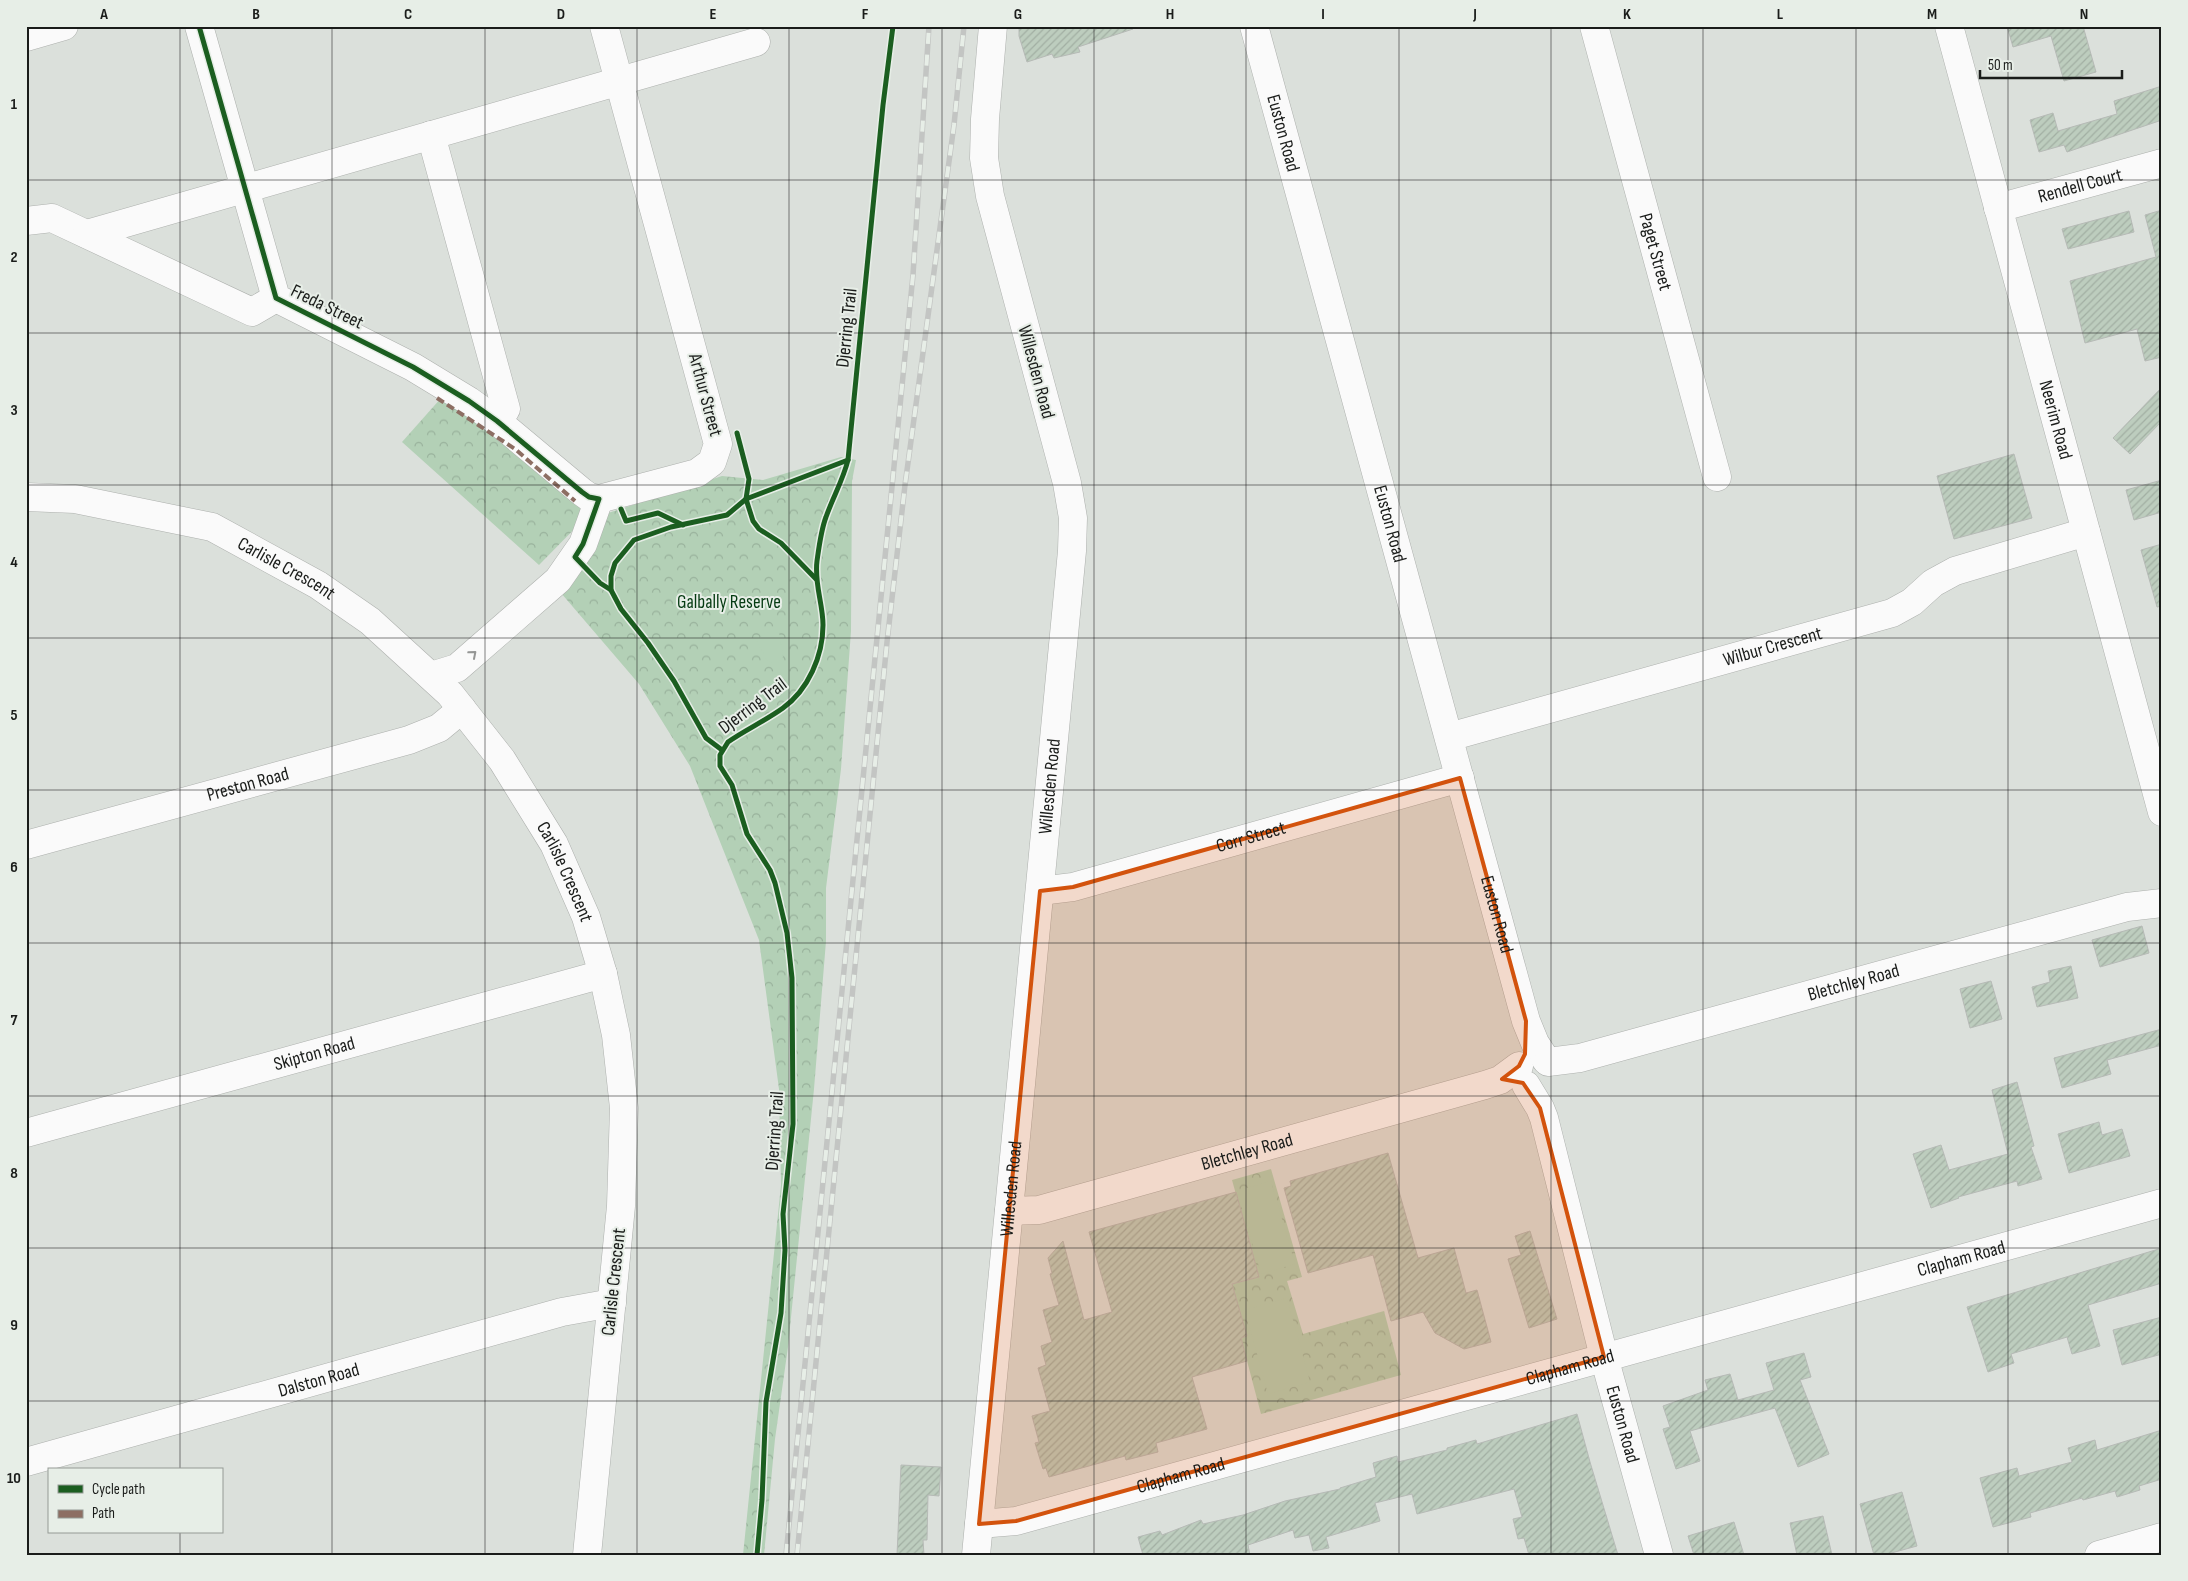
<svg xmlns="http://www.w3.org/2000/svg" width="2188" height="1581" font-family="'Sofia Sans Condensed',sans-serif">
<defs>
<pattern id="park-crowns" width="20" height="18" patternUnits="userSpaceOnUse" patternTransform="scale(1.25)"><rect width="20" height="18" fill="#b3d0b6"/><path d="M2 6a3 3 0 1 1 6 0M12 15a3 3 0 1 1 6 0" fill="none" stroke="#99b29c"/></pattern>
<pattern id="building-hatch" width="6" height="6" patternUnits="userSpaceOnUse" patternTransform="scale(1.25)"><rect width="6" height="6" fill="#bdcdbe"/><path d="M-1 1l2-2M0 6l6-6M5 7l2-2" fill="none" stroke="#a2afa3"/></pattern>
</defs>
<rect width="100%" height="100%" fill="#dbe0db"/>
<g fill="url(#park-crowns)">
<polygon points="442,397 513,446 589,514 539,565 402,442"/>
<polygon points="841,457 856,460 852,481 851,631 841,769 826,888 826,941 814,1089 788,1347 775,1439 764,1555 743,1555 781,1185 779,1089 759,940 690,766 639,684 561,593 605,514 722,476 763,480"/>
<polygon points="1271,1169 1302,1277 1287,1281 1303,1334 1384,1311 1401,1375 1261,1414 1241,1338 1246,1336 1232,1284 1259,1277 1232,1180"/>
</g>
<g fill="#b3d0b6">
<polygon points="779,632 783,657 779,662 772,663 767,660 756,640 766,633"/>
<polygon points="1271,1181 1295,1264 1261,1274 1237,1191"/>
<polygon points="1287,1298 1310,1382 1268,1394 1245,1310"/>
</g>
<g fill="url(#building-hatch)" stroke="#b6bab6">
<polygon points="1019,26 1132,26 1133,29 1078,47 1080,52 1054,58 1052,54 1027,62 1019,36"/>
<polygon points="2007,26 2083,26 2096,72 2064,81 2051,36 2013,47"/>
<polygon points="2162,86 2162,120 2067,152 2064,145 2039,152 2030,120 2053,113 2058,131 2117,114 2114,101"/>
<polygon points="2162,210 2162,357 2145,361 2137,329 2085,343 2070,281 2156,257 2145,215"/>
<polygon points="2129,211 2134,232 2068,249 2062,229"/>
<polygon points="2162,387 2162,421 2130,454 2113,438"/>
<polygon points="2014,454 2032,518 1954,539 1937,476"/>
<polygon points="2162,480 2162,512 2134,520 2126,490"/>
<polygon points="2162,544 2162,606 2157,607 2141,550"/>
<polygon points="2142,926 2149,953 2100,967 2092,940"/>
<polygon points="2071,966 2078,998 2037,1007 2032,987 2050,982 2048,971"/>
<polygon points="1991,981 2002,1019 1970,1028 1960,989"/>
<polygon points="2162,1029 2162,1045 2107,1060 2111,1074 2062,1088 2054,1058"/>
<polygon points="2017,1082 2034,1146 2031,1147 2042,1179 2018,1186 2017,1181 1958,1197 1959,1198 1931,1208 1913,1154 1941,1145 1949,1170 2008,1154 1992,1090"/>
<polygon points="2099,1122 2102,1135 2122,1129 2130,1156 2069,1173 2058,1134"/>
<polygon points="1388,1153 1418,1258 1454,1248 1466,1293 1477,1290 1491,1342 1464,1349 1435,1333 1423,1312 1391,1321 1373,1255 1308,1273 1284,1188 1291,1186 1290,1181"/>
<polygon points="1236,1192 1259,1277 1232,1284 1247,1336 1241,1338 1247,1361 1192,1377 1207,1429 1156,1443 1158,1452 1126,1460 1125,1456 1049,1477 1046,1468 1043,1469 1035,1443 1039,1442 1032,1416 1050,1411 1038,1368 1046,1365 1041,1346 1052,1342 1043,1310 1059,1305 1050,1274 1052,1273 1048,1258 1063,1241 1084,1320 1112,1312 1089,1232"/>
<polygon points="1530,1231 1557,1319 1529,1328 1508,1259 1521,1255 1515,1236"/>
<polygon points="2162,1248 2162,1283 2088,1305 2100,1346 2072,1354 2067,1337 2011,1354 2014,1363 1988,1372 1967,1307"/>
<polygon points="2162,1317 2162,1354 2122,1365 2113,1330"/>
<polygon points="1804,1353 1811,1377 1800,1380 1829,1454 1798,1467 1775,1408 1690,1431 1700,1461 1676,1469 1663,1429 1670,1427 1663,1406 1708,1390 1705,1380 1730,1374 1738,1400 1774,1390 1766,1363"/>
<polygon points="1577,1414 1590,1462 1618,1555 1529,1555 1524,1538 1518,1539 1513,1519 1522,1517 1514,1489 1417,1514 1412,1494 1375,1503 1380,1521 1326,1537 1329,1548 1313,1551 1309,1535 1295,1538 1293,1530 1248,1545 1250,1555 1143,1555 1138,1537 1160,1531 1162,1535 1201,1520 1203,1524 1243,1515 1285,1501 1340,1489 1340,1488 1376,1477 1373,1463 1397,1456 1398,1462 1447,1450 1447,1448 1476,1440 1477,1444"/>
<polygon points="2162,1430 2162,1479 2139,1486 2140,1490 2117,1497 2115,1491 2083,1500 2082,1498 2030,1513 2031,1517 1993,1527 1980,1478 2017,1468 2019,1476 2072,1462 2068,1448 2095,1440 2097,1450"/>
<polygon points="901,1465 941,1467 939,1496 928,1495 927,1540 923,1540 924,1555 897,1555"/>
<polygon points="1902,1492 1917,1546 1884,1555 1874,1555 1860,1504"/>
<polygon points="1823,1516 1832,1555 1797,1555 1790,1523"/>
<polygon points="1734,1522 1744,1555 1694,1555 1688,1536"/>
</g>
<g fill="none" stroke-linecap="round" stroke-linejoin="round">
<g stroke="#adb0ad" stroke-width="29">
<g id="minor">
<polyline points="199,26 276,298 413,367 469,401 497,421 582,492 589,497 599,499 697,473 712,462 718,444 604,26"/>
<path id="s1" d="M1254 26 1526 1021 1535 1043 1546 1060"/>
<path id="s2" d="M1594 26 1717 477"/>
<path id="s3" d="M1949 26 2162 812"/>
<polyline points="26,37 64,26"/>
<polyline points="431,135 506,409 497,421"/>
<path id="s4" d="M1998 208 2162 163"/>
<polyline points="26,221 52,218 252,312 276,298"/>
<polyline points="87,234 756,42"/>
<path id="s5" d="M26 497 75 499 212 527 318 585 370 621 450 694 502 760 554 844 586 917 603 974 616 1035 624 1108 621 1206 587 1555"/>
<polyline points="431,676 457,668 558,580 583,544 599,499"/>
<path id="s6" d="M1449 737 1892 613 1912 602 1933 583 1955 571 2086 532"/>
<path id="s7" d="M26 845 409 740 439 728 462 709"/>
<path id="s8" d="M1040 891 1073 887 1460 778"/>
<path id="s9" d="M1548 1062 1580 1058 2127 907 2162 903"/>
<path id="s10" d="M1526 1085 1540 1108 1544 1118 1604 1357 1659 1555"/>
<path id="s11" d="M26 1133 603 974"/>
<path id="s12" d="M1009 1211 1039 1210 1485 1085 1500 1080 1519 1066"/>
<path id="s13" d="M26 1462 562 1312 612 1303"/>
<path id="s14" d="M979 1524 1016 1521 2162 1203"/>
<path id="s15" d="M976 1555 1072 551 1073 518 1067 483 990 196 984 158 985 119 993 26"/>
<polyline points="2099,1555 2162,1537"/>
</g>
</g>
<use href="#minor" stroke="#fafafa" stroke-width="28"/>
<g stroke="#c3c5c3" stroke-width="5.5">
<g id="rail">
<polyline points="786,1555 913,275 929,26"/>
<polyline points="797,1555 887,642 905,485 954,125 964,26"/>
</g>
</g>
<use href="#rail" stroke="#e7eee7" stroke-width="4" stroke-dasharray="11" stroke-linecap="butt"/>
<polyline stroke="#8d6e63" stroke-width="4" stroke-dasharray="8 4" stroke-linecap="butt" points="437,398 515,449 575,501"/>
<g stroke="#e7eee7" stroke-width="8">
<g id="cycleway">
<polyline points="199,26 276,298 413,367 469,401 497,421 582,492 589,497 599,499 583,544 575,557 600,583 611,590 621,609 648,643 674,681 706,738 722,750"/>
<polyline points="737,433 749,479 746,499 753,521 759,529 781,543 816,579"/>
<polyline points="621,509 626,521 658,513 683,525"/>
<polyline points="611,590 611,576 615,563 634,540 671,527 727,515 746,499 848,460"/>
<path d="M757 1555 762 1500 766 1402 781 1313 785 1250 783 1214 793 1124 792 978 787 933 775 883 770 870 747 834 732 785 720 766V755L728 742C745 730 765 721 783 708 808 690 823 656 823 625 823 604 814 583 817 561 819 547 821 530 826 517 833 497 843 480 848 460L883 105 893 26"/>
</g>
</g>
<use href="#cycleway" stroke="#1b5e20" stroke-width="5"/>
</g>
<defs><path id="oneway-chevron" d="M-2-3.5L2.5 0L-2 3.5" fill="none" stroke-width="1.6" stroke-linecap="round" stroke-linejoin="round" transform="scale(1.25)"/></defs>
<use stroke="#959695" href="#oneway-chevron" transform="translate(473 654) rotate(-41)"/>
<path fill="#d3530d" fill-opacity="0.2" stroke="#d3530d" stroke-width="4" stroke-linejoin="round" d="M1460 778 1526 1021 1525 1054 1519 1066 1502 1079 1523 1083 1540 1108 1604 1357 1016 1521 979 1524 1040 891 1073 887Z"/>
<path fill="none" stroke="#1a1c1a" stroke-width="1" stroke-opacity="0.55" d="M180 26V1470M332 26V1555M485 26V1555M637 26V1555M789 26V1555M942 26V1555M1094 26V1555M1246 26V1555M1399 26V1555M1551 26V1555M1703 26V1555M1856 26V1555M2008 26V1555M26 180H2162M26 333H2162M26 485H2162M26 638H2162M26 790H2162M26 943H2162M26 1096H2162M26 1248H2162M26 1401H2162M180 1532V1555"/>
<g text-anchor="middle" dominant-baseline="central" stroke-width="4" stroke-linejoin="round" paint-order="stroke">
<g font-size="19" fill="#1a1c1a" stroke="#e7eee7">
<text stroke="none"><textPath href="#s1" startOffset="111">Euston Road</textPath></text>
<text stroke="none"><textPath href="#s4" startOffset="85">Rendell Court</textPath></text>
<text stroke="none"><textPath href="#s2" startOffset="234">Paget Street</textPath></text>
<text transform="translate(327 307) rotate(26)">Freda Street</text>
<text transform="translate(847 328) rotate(-84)">Djerring Trail</text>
<text transform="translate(1036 372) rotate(75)">Willesden Road</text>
<text transform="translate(705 395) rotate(75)">Arthur Street</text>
<text stroke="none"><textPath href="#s3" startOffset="408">Neerim Road</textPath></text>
<text stroke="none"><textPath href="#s1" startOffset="516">Euston Road</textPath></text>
<text stroke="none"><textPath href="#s5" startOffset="274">Carlisle Crescent</textPath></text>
<text stroke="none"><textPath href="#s6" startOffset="336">Wilbur Crescent</textPath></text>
<text transform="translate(753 706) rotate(-37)">Djerring Trail</text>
<text stroke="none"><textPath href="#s7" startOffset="230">Preston Road</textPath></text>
<text stroke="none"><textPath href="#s15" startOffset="772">Willesden Road</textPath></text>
<text stroke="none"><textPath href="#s8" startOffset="218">Corr Street</textPath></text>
<text stroke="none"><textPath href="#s5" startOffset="694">Carlisle Crescent</textPath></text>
<text stroke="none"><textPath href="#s1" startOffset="921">Euston Road</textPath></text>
<text stroke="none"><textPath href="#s9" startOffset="316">Bletchley Road</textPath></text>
<text stroke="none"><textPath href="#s11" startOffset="299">Skipton Road</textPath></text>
<text transform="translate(775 1131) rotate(-86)">Djerring Trail</text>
<text stroke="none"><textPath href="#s12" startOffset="246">Bletchley Road</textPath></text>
<text stroke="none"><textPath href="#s15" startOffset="368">Willesden Road</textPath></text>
<text stroke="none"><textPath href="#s14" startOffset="1018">Clapham Road</textPath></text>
<text transform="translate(614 1282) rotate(-84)">Carlisle Crescent</text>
<text stroke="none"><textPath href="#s14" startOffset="612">Clapham Road</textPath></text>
<text stroke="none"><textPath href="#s13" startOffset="304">Dalston Road</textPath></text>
<text stroke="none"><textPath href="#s10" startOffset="354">Euston Road</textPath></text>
<text stroke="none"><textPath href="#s14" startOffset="208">Clapham Road</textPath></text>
</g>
<g font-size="19" fill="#053b12" stroke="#e7eee7">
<text x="729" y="602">Galbally Reserve</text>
</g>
</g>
<rect width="2188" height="1581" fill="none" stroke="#e7eee7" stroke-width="55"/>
<rect x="48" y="1468" width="175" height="65" fill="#e7eee7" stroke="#959a95"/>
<rect x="58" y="1485" width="25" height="8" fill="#1b5e20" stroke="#959a95"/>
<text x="92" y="1494" font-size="15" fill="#1a1c1a">Cycle path</text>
<rect x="58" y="1510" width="25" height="8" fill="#8d6e63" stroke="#959a95"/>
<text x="92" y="1518" font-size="15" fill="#1a1c1a">Path</text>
<path d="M1980 70v8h142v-8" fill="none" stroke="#1a1c1a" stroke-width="2.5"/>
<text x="1988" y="70" font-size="15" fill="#1a1c1a" stroke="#e7eee7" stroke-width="4" paint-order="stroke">50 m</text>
<rect x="28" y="28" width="2132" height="1526" fill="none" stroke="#1a1c1a" stroke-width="2"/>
<g font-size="16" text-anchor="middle" font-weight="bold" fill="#1a1c1a">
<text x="104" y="19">A</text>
<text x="256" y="19">B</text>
<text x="408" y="19">C</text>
<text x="561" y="19">D</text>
<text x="713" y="19">E</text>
<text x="865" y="19">F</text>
<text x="1018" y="19">G</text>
<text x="1170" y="19">H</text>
<text x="1323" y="19">I</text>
<text x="1475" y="19">J</text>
<text x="1627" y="19">K</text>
<text x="1780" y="19">L</text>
<text x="1932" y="19">M</text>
<text x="2084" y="19">N</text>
<text x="14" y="109">1</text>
<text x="14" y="262">2</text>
<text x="14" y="415">3</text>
<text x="14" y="567">4</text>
<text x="14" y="720">5</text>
<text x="14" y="872">6</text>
<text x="14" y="1025">7</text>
<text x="14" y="1178">8</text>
<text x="14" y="1330">9</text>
<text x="14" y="1483">10</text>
</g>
</svg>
